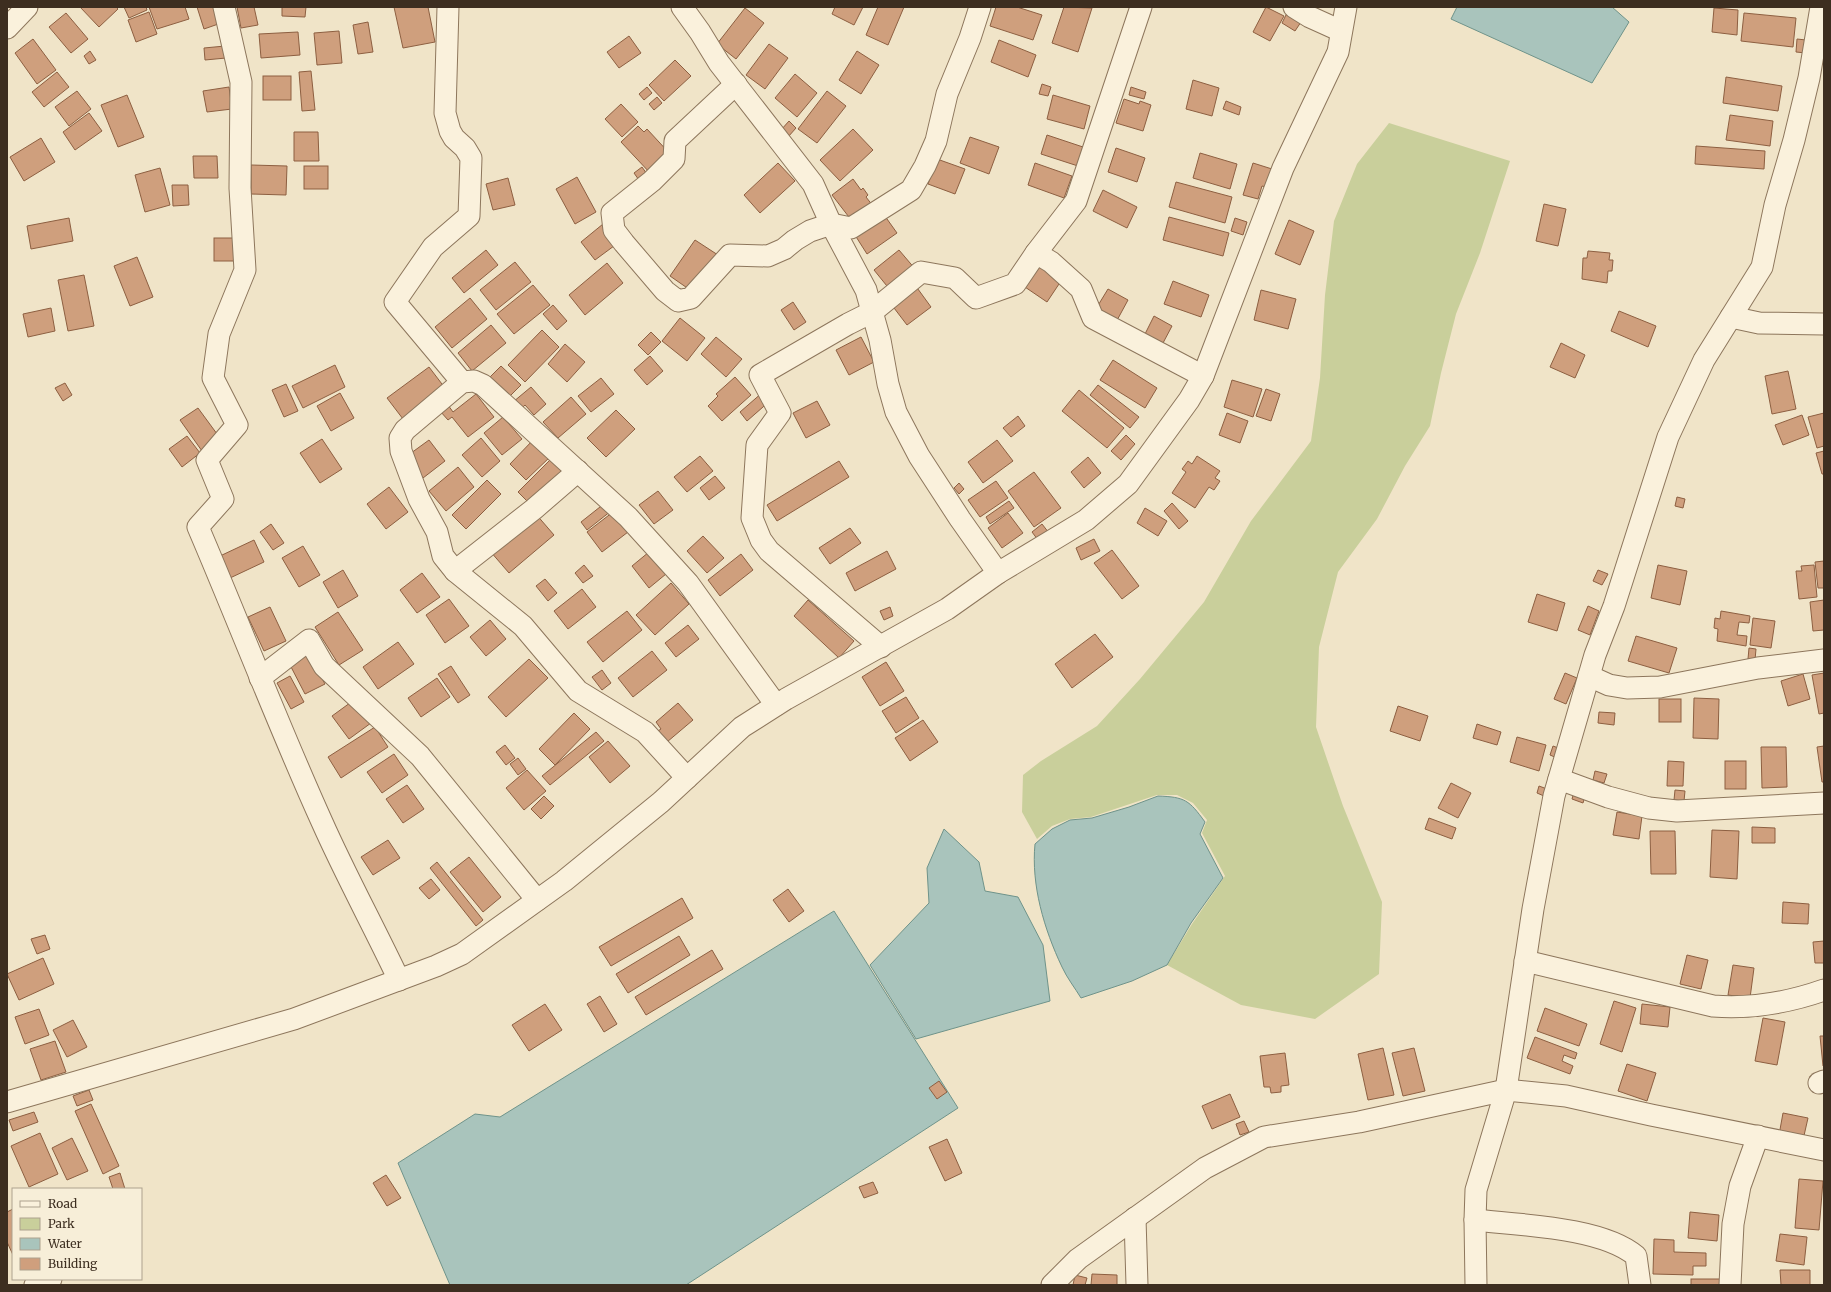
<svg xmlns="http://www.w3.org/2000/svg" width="1831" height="1292" font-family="Merriweather,serif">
<rect width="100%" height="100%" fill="#f0e4c8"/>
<polygon fill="#c9cf9b" points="1389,123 1510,161 1480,253 1456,314 1441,373 1430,426 1405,466 1377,519 1338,572 1319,647 1316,727 1343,806 1382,902 1379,974 1315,1019 1241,1005 1167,965 1192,924 1225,876 1202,833 1207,820 1193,803 1177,795 1157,795 1091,817 1070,819 1052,826 1037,839 1022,812 1023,775 1041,761 1097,726 1140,679 1204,602 1251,521 1311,441 1320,378 1325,295 1334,221 1357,164"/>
<g fill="#a9c4bc" stroke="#6f938a">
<polygon points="1457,7 1612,7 1629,22 1592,83 1451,19"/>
<path d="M1158 796C1185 797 1189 800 1205 822L1200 834 1223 878 1191 923 1167 965 1132 981 1081 998C1075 988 1067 978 1062 967 1044 929 1031 885 1035 844L1052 829 1070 820 1092 818 1129 807Z"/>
<polygon points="944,829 979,862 985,891 1018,897 1043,945 1050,1001 916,1039 870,965 929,903 927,868"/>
<polygon points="834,911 958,1108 686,1285 450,1285 398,1163 475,1114 500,1117"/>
</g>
<g fill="#cf9f7d" stroke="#8d5f41">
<polygon points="80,7 116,7 118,9 99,27"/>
<polygon points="124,7 146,7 147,10 129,18"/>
<polygon points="149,7 185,7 189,19 157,29"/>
<polygon points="197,7 219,7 224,22 204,29"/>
<polygon points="237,7 254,7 258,25 241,28"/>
<polygon points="282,7 306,7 305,17 282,16"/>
<polygon points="394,7 428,7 435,42 403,48"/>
<polygon points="835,7 863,7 854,25 832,14"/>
<polygon points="878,7 904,7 888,45 866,35"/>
<polygon points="996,7 1017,7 1042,15 1033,40 990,26"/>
<polygon points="1064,7 1092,8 1078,52 1052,43"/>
<polygon points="1266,7 1284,16 1270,41 1253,32"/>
<polygon points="745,8 764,23 736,59 717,44"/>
<polygon points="1714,8 1738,10 1737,35 1712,32"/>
<polygon points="149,12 157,34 136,42 128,20"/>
<polygon points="66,13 88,39 71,53 49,27"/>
<polygon points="1287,13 1301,22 1295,31 1282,23"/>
<polygon points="1744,13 1796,18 1793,47 1741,41"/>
<polygon points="368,22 373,52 358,54 353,25"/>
<polygon points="339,31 342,63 317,65 314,33"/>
<polygon points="298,32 300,55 261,58 259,34"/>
<polygon points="629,36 641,53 619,68 607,52"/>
<polygon points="33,39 56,70 37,84 15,53"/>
<polygon points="1797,39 1806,40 1806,53 1796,52"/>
<polygon points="999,40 1036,55 1028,77 991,62"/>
<polygon points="769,44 788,58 765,89 746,75"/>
<polygon points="225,46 226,58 205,60 204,48"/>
<polygon points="90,51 96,60 89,64 84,56"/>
<polygon points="857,51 879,65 861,94 839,80"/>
<polygon points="675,60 691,76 664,101 649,85"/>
<polygon points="311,71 315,110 302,111 299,72"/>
<polygon points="57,72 69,87 44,107 32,92"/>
<polygon points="795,74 817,93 797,117 775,98"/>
<rect x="263" y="76" width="28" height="24"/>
<polygon points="1726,77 1782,86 1778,111 1723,103"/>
<polygon points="1193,80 1219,88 1212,116 1186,109"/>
<polygon points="1042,84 1051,87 1048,96 1039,94"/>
<polygon points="229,87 232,109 207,112 203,91"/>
<polygon points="647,87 652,93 644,100 639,94"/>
<polygon points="1131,87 1146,92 1144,99 1129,95"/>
<polygon points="77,91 91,109 69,126 55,107"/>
<polygon points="827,91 846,106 817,143 798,129"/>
<polygon points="127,95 144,137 118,147 101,105"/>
<polygon points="1053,95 1090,106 1084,129 1047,119"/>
<polygon points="657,97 662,103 654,110 649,104"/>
<polygon points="1124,99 1139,104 1140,101 1151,105 1143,131 1116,123"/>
<polygon points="1226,101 1241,107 1239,115 1223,109"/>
<polygon points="621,104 638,122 622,137 605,119"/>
<polygon points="89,113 102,131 75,150 63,132"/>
<polygon points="1730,115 1773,121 1770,146 1726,140"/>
<polygon points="789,121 796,128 788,137 781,130"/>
<polygon points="638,126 644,132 647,129 671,155 651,174 621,142"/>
<polygon points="853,129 873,150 840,181 820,160"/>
<polygon points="294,132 318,132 319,161 294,161"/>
<polygon points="1047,135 1083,147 1078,166 1041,154"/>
<polygon points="970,137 999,147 989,174 960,163"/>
<polygon points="41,138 55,162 24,181 10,157"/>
<polygon points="1696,146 1765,151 1764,169 1695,164"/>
<polygon points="1116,148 1145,158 1137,182 1108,172"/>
<polygon points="1200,153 1237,164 1230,189 1193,178"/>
<polygon points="193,156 217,156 218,178 194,178"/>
<polygon points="937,159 965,169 955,194 928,184"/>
<polygon points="778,163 795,181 760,213 744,195"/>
<polygon points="1035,163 1072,176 1064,198 1028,185"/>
<polygon points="1253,163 1272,169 1266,187 1262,186 1258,199 1243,195"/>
<polygon points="251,165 287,166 286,195 251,194"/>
<rect x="304" y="166" width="24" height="23"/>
<polygon points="642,167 649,177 641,183 634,173"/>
<polygon points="160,168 170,205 145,212 135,175"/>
<polygon points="577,177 596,212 575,224 556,189"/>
<polygon points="508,178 515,205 493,210 486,184"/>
<polygon points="853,179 861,190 863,188 868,195 866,197 873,206 852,221 832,195"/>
<polygon points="1176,182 1232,197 1225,223 1169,207"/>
<polygon points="172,185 188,185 189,205 173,206"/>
<polygon points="1103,190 1137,207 1127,228 1093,211"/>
<polygon points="1544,204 1566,209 1558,246 1536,241"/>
<polygon points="882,212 897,233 867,254 853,232"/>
<polygon points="1169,217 1229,233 1223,256 1163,240"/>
<polygon points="69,218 73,241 31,249 27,226"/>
<polygon points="1235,218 1247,222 1243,235 1231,231"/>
<polygon points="1289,220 1314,231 1300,265 1275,254"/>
<polygon points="603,224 618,243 595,260 581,242"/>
<rect x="214" y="238" width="21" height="23"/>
<polygon points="695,240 718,255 693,292 670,276"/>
<polygon points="486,250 498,265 464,293 452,278"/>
<polygon points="899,250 916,270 891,291 874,270"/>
<polygon points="1588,251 1610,253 1609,260 1613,260 1612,271 1608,271 1607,283 1582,279 1583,258 1587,258"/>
<polygon points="137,257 153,297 130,306 114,266"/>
<polygon points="515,262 531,282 496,310 480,290"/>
<polygon points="607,263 623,283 585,315 569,295"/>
<polygon points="1037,264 1061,281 1047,302 1022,285"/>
<polygon points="84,275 94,326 68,331 58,280"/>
<polygon points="1173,281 1209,295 1201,317 1164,304"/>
<polygon points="533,285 550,305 514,334 497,314"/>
<polygon points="915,285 931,307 907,325 891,304"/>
<polygon points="1108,289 1128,300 1115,324 1094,312"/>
<polygon points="1261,290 1296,299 1288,329 1254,320"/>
<polygon points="470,298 487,319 452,348 435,327"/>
<polygon points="793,302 806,322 794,330 781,310"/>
<polygon points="553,305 567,321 557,330 543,314"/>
<polygon points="51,308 55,331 28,337 23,314"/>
<polygon points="1619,311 1656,326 1648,347 1611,331"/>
<polygon points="1154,316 1172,326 1163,343 1145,334"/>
<polygon points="680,318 705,338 687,361 662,341"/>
<polygon points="491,325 506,343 472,371 458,353"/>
<polygon points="542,330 559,347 525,382 508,365"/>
<polygon points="651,332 661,342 648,355 638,345"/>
<polygon points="716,337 742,359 726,377 701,354"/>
<polygon points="861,337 874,362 849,375 836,350"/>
<polygon points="1561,343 1585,355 1575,378 1550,367"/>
<polygon points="565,344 585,362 567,382 548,364"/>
<polygon points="650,356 663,371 647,385 634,370"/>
<polygon points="1113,360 1157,388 1145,408 1100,380"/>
<polygon points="335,365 345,387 303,408 292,386"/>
<polygon points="501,366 521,385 507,399 487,380"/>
<polygon points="429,367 445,388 403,419 387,398"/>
<polygon points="1788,371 1796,409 1772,414 1765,376"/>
<polygon points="735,377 751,395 722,421 708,406 718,396 716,394"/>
<polygon points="601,378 614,394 591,412 578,396"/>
<polygon points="1232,380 1262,389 1253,417 1224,407"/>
<polygon points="65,383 72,395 63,401 55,388"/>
<polygon points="286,384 298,411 284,417 272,390"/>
<polygon points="1098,385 1139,417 1130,428 1090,395"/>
<polygon points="531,387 546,404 534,415 525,405 520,410 513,402"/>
<polygon points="1266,389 1280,394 1271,421 1256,416"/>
<polygon points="1079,390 1124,428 1107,448 1062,411"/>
<polygon points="763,392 771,400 747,421 740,412"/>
<polygon points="340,393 354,418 331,431 317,406"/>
<polygon points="476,394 494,417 468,437 452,417 448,420 440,411 448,405 453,412"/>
<polygon points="571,397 586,414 558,438 543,422"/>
<polygon points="817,401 830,425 806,438 793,413"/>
<polygon points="198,408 220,438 202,451 180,420"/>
<polygon points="616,410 635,429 606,457 587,438"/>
<polygon points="1227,413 1248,421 1240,443 1219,435"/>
<polygon points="1824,413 1824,446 1817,448 1808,417"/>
<polygon points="1802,415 1809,435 1783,445 1775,425"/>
<polygon points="1018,416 1025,426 1011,437 1003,428"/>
<polygon points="503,417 522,439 502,455 484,433"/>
<polygon points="1126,435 1135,444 1121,460 1111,451"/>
<polygon points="187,436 200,453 182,467 169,449"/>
<polygon points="481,438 500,461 482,477 462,455"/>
<polygon points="322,439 342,469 320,483 300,453"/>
<polygon points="534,439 551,456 526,480 510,464"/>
<polygon points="429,440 445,461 423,478 407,456"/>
<polygon points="997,440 1013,461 983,483 968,462"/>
<polygon points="1824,451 1824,474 1822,474 1816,453"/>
<polygon points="700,456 713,471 687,492 674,477"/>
<polygon points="1197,456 1220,471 1215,478 1220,481 1214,490 1209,487 1195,508 1172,493 1186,472 1182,469 1188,461 1192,464"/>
<polygon points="553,457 567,472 532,506 518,492"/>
<polygon points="1088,457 1101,473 1084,488 1071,472"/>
<polygon points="839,461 849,477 777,521 767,505"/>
<polygon points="458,467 474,487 446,511 429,491"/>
<polygon points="1034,472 1061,508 1034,527 1008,491"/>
<polygon points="715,476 725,488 709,500 700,488"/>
<polygon points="487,480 501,494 466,529 452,515"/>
<polygon points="996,481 1008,498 980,517 968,500"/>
<polygon points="959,483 964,489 959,494 954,488"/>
<polygon points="389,487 408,512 386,529 367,504"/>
<polygon points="658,491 673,510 654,524 639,505"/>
<polygon points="1677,497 1685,499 1683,508 1675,506"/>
<polygon points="1009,501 1014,508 990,524 986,517"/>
<polygon points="605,503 611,511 587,530 581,522"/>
<polygon points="1172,503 1188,521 1179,529 1164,511"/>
<polygon points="1145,508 1167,521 1158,536 1137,523"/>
<polygon points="613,512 628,532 602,552 587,532"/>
<polygon points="535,513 554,535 509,573 490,551"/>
<polygon points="1008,513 1023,533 1002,548 988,528"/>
<polygon points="271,524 284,543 273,550 260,532"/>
<polygon points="1042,524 1049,533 1038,540 1032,532"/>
<polygon points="850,528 861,543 830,564 819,548"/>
<polygon points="703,536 724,558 707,573 687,551"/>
<polygon points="1094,539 1100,551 1081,560 1076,548"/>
<polygon points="254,540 264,562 230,578 220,556"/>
<polygon points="303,546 320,575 299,587 282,558"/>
<polygon points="1112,550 1139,586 1122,599 1094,563"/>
<polygon points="887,551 896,569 855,591 846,573"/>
<polygon points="649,552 666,574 649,588 632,566"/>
<polygon points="741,554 753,570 720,596 708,580"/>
<polygon points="1824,561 1824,588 1818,588 1815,562"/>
<polygon points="584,565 593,576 583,583 575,573"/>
<polygon points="1658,565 1687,571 1680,605 1651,598"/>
<polygon points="1814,565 1817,597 1799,599 1796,571 1802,571 1801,566"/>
<polygon points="343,570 358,596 338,608 323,582"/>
<polygon points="1598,570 1608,574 1602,585 1593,581"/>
<polygon points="422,573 440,597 417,613 400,590"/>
<polygon points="545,579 557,593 548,601 536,586"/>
<polygon points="671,583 689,604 655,635 636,615"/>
<polygon points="582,589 596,607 568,629 554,611"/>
<polygon points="1537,594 1565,603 1557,631 1528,622"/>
<polygon points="449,599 469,626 445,643 426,615"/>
<polygon points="808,600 854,641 839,658 794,616"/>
<polygon points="1824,600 1824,630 1813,631 1810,602"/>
<polygon points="1588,606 1599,611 1590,635 1578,630"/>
<polygon points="270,607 286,641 264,651 248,617"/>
<polygon points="890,607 893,616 884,620 880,611"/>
<polygon points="627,611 642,630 603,662 587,642"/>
<polygon points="1721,611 1750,616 1749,623 1739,622 1737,635 1747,636 1746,646 1717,641 1718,629 1714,628 1715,618 1720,619"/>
<polygon points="338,612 363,650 339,665 315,627"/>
<polygon points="1753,618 1775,621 1771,648 1750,645"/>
<polygon points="490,620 506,639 486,656 470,637"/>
<polygon points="688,625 699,639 676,657 665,643"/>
<polygon points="1095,634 1113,657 1072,688 1055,664"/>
<polygon points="1636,636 1677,648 1669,673 1628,661"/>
<polygon points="398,642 414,664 378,689 363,667"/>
<polygon points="1749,648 1756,649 1755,660 1748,659"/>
<polygon points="652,651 667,670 633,697 618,678"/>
<polygon points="308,653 325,684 305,694 289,663"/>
<polygon points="529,659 548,678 506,717 488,697"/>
<polygon points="886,662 904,691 880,706 862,677"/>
<polygon points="451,666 470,695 458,703 438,674"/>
<polygon points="602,670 611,683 602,690 592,677"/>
<polygon points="1565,673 1577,678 1566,704 1554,699"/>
<polygon points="1824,673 1824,713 1819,714 1812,675"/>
<polygon points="1803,674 1810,699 1788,706 1781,681"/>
<polygon points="290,676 304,702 291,709 277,683"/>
<polygon points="437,678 450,697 421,717 408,698"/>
<polygon points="906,697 919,718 896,733 882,711"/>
<polygon points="1694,698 1719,699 1718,739 1693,738"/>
<rect x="1659" y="699" width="22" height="23"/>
<polygon points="354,700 371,723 349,739 332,716"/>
<polygon points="678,703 693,720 667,742 658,731 661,729 656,722"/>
<polygon points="1398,706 1428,716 1420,741 1390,731"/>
<polygon points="1599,712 1615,713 1614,725 1598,723"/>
<polygon points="574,713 590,729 555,765 539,749"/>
<polygon points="923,720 938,742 910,761 895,738"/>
<polygon points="1477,724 1501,732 1497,745 1473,738"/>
<polygon points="375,727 388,747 341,778 328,757"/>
<polygon points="596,732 604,741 550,785 542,776"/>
<polygon points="1517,737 1546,745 1539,771 1510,762"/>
<polygon points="608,741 630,766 610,783 589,757"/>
<polygon points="505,745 515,758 506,765 496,752"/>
<polygon points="1553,746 1561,749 1557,758 1550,755"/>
<polygon points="1824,746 1824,782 1822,782 1817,747"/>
<polygon points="1761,747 1786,747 1787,787 1762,788"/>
<polygon points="394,754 408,775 382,793 367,772"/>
<polygon points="518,758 526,769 518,775 510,764"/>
<polygon points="1668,761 1684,762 1683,786 1667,786"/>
<rect x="1725" y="761" width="21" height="28"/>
<polygon points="527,770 546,791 524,810 506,788"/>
<polygon points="1595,771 1607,774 1604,783 1593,780"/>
<polygon points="1451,783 1471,793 1458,818 1438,808"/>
<polygon points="407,785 424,809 403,823 386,799"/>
<polygon points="1539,786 1547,789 1544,796 1537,793"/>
<polygon points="1675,790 1685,791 1684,801 1674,800"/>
<polygon points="1574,792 1585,796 1583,803 1572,799"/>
<polygon points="544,796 554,806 541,819 531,809"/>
<polygon points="1617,812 1642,816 1639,839 1613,835"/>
<polygon points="1429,818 1456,828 1452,839 1425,829"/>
<polygon points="1752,827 1775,828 1775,843 1752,843"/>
<polygon points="1712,830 1739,831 1737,879 1710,877"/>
<polygon points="1650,831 1675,831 1676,874 1651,874"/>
<polygon points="388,840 400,858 373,875 361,857"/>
<polygon points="469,857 501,897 483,912 450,872"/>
<polygon points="437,862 483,920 476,926 430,868"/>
<polygon points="431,879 440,890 429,899 419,888"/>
<polygon points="788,889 804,911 789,922 773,900"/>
<polygon points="682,898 693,918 611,966 599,947"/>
<polygon points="1783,902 1809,904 1808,924 1782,923"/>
<polygon points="45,935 50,949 37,954 31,939"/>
<polygon points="679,936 690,955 628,993 616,974"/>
<polygon points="1824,941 1824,963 1815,963 1813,942"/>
<polygon points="712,950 723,969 646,1015 635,997"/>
<polygon points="1687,955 1708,960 1701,989 1680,984"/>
<polygon points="43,958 54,984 19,1000 7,974"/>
<polygon points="1733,965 1754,968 1750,998 1728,995"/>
<polygon points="600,996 617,1024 604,1032 587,1004"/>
<polygon points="1614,1001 1636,1008 1622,1052 1600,1044"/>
<polygon points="545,1004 562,1030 529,1051 512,1025"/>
<polygon points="1642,1004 1670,1007 1668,1027 1640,1024"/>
<polygon points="1545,1008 1587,1024 1579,1046 1537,1031"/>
<polygon points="39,1009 49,1035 25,1044 15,1017"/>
<polygon points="1763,1018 1785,1022 1777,1065 1755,1061"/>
<polygon points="73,1020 87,1047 67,1057 53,1030"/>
<polygon points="1820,1036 1824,1036 1824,1066 1823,1066"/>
<polygon points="1535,1037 1577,1053 1575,1059 1564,1055 1562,1061 1573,1066 1570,1074 1527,1058"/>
<polygon points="55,1041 66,1072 41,1080 30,1049"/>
<polygon points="1383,1048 1394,1095 1368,1100 1358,1054"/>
<polygon points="1414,1048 1425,1091 1403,1096 1392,1053"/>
<polygon points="1285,1053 1289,1085 1281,1086 1281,1092 1271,1093 1270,1087 1264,1087 1260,1056"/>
<polygon points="1627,1064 1656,1073 1647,1101 1618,1091"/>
<polygon points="939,1081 947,1092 937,1099 929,1088"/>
<polygon points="89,1090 93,1100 77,1106 73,1096"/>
<polygon points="1230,1094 1240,1117 1212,1129 1202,1106"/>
<polygon points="91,1104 119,1166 103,1174 75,1111"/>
<polygon points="34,1112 38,1122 13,1131 9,1120"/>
<polygon points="1783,1113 1808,1118 1803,1140 1779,1135"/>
<polygon points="1244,1121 1249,1132 1240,1135 1236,1124"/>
<polygon points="40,1133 58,1174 29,1187 11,1146"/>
<polygon points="72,1138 88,1171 67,1180 52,1148"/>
<polygon points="947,1139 962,1173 945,1181 929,1147"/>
<polygon points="120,1173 125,1189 113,1189 109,1177"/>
<polygon points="386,1175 401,1198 387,1206 373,1183"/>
<polygon points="1799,1179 1823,1181 1819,1230 1795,1228"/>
<polygon points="873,1182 878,1193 864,1198 859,1187"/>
<polygon points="13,1209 13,1255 7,1242 7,1212"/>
<polygon points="1690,1212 1719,1215 1717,1241 1688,1238"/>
<polygon points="1780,1234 1807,1237 1804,1265 1776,1261"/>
<polygon points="1654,1239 1674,1240 1674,1252 1706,1253 1706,1266 1693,1266 1693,1275 1653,1274"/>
<polygon points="1780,1270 1810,1270 1810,1285 1781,1285"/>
<polygon points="1092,1274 1117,1275 1117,1285 1091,1285"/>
<polygon points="1075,1275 1087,1278 1085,1285 1073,1285"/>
<rect x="1691" y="1279" width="29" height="6"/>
</g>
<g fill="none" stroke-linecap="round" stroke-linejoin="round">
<g stroke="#8d765c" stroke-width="23">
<g id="minor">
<path d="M224 7 241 82 240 188 245 270 219 334 213 378 237 425 207 460 223 499 198 527C240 625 278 725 322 822 346 876 374 927 399 980"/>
<polyline points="448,7 445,113 450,131 454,138 465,148 471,158 469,216 433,247 395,302 462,382"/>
<polyline points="682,7 700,32 719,63 813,184 831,224 866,290 880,340 888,384 896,412 919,456 960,519 998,573"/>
<polyline points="1294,7 1310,17 1341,31"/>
<polyline points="7,28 27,7"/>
<polyline points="736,84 675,141 674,159 652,181 612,213 614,230 624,243 665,291 678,301 691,298 730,255 768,256 784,249 795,240 810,231 831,224 851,228 911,190 925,166 936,141 947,94 970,38 980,7"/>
<polyline points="1036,253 1051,262 1081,289 1093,318 1203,376"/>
<polyline points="1731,317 1759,323 1824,324"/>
<polyline points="455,571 534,509 578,471"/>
<polyline points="881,647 769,551 761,540 752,518 757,445 780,413 760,375 848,324 872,312 921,272 955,278 976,298 1015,284 1036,253 1076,201 1141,7"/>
<polyline points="1589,676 1609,685 1627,688 1660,687 1758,668 1824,660"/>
<polyline points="260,678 309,640 324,666 420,756 537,900"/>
<polyline points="687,778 645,732 578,691 523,626 455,571 443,556 437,532 419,499 401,451 400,438 405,430 462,382 474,381 483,385 628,517 688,583 776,705"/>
<polyline points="1559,779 1608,797 1649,808 1677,811 1824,803"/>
<path d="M1525 961 1713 1006C1752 1009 1787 1003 1824 990"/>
<polyline points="1819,1083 1824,1081"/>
<polyline points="7,1102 294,1019 436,966 462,954 564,881 661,802 742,727 786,699 947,609 998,573 1086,520 1128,484 1189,400 1203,376 1283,168 1338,52 1346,7"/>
<polyline points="1135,1218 1137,1285"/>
<path d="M1475 1220C1519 1225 1602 1227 1636 1256L1640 1285"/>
<polyline points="35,1285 51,1279"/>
<polyline points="1052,1285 1078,1259 1205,1168 1264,1137 1359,1122 1506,1090 1566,1096 1651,1115 1824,1150"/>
<polyline points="1476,1285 1475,1220 1476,1190 1506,1090 1533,909 1554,796 1595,655 1614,606 1668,437 1704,360 1762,267 1775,205 1794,140 1809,78 1821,7"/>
<polyline points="1730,1285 1733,1224 1740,1186 1758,1136"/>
</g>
</g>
<use href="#minor" stroke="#faf1dc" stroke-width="21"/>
</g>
<rect width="1831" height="1292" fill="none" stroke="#3d2e20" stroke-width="16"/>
<rect x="12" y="1188" width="130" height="92" fill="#f7eed8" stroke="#ada18e"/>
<rect x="20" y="1201" width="20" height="6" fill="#faf1dc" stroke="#ada18e"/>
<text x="48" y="1208" font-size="12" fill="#3d2e20">Road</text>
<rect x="20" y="1218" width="20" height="12" fill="#c9cf9b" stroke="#ada18e"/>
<text x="48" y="1228" font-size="12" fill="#3d2e20">Park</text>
<rect x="20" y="1238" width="20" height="12" fill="#a9c4bc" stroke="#ada18e"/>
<text x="48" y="1248" font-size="12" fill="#3d2e20">Water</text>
<rect x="20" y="1258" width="20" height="12" fill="#cf9f7d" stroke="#ada18e"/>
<text x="48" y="1268" font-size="12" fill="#3d2e20">Building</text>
</svg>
